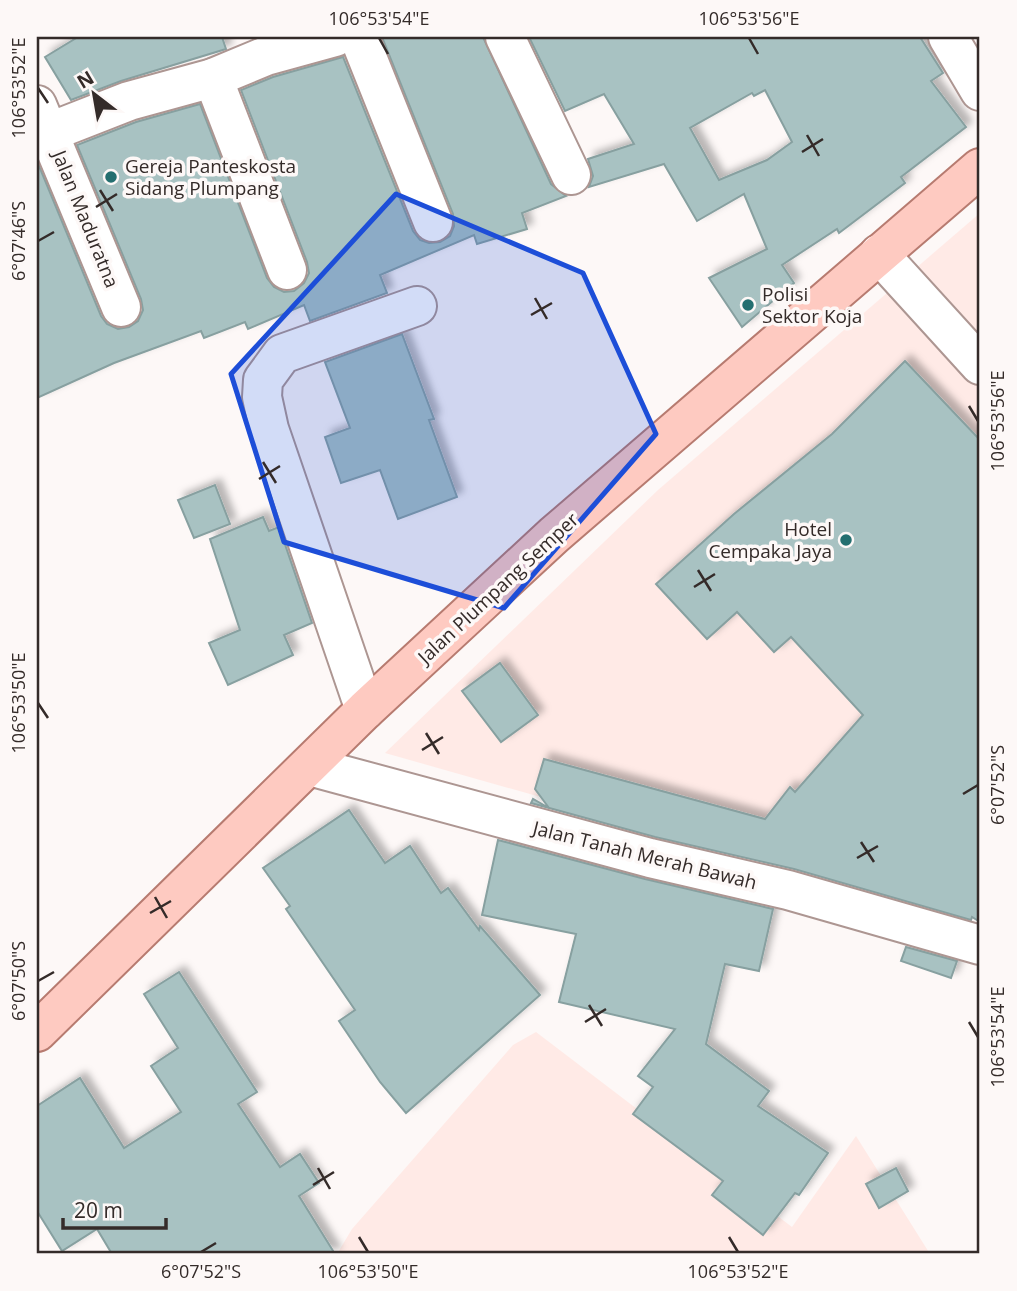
<svg xmlns="http://www.w3.org/2000/svg" width="1017" height="1291" font-family="'Open Sans',sans-serif">
<defs>
<filter id="shadow"><feDropShadow dx="6" dy="-6" stdDeviation="3.5" flood-color="#0004"/></filter>
</defs>
<rect width="100%" height="100%" fill="#fdf8f7"/>
<g fill="#ffeae6">
<polygon points="980,213 980,612 738,853 385,753 658,490"/>
<polygon points="536,1032 792,1227 856,1136 930,1254 337,1254 352,1229 513,1045"/>
</g>
<g fill="#a8c2c2" stroke="#87a0a0" stroke-width="2" fill-rule="evenodd" filter="url(#shadow)">
<polygon points="78,37 222,37 226,49 121,81 71,100 45,57"/>
<polygon points="382,37 483,37 551,184 566,196 522,213 527,229 477,244 474,235 380,275 387,293 310,321 304,305 248,329 245,322 204,338 201,331 114,363 37,398 37,161 101,316 107,324 118,329 129,327 138,321 143,310 141,299 77,145 136,122 200,104 267,278 274,287 284,292 294,291 304,283 309,273 307,262 241,90 273,77 343,57 413,231 420,240 429,243 440,242 450,236 454,226 453,214"/>
<path d="M529 37H920L943 73 931 81 966 127 901 177 905 183 839 233 837 229 782 265 794 283 742 327 709 278 767 249 744 194 697 221 664 164 589 187 593 176 588 159 634 144 604 94 565 111ZM765 90 792 142 767 160 719 180 690 128 752 93 754 96Z"/>
<polygon points="402,334 434,419 429,420 457,497 398,519 380,470 341,483 325,437 350,428 325,362"/>
<polygon points="905,361 980,440 980,922 972,917 971,920 794,869 655,837 531,803 533,799 549,808 535,789 544,759 765,819 790,787 795,792 863,715 791,637 774,652 737,612 707,639 656,584 734,514 832,434"/>
<polygon points="215,485 230,524 194,538 178,500"/>
<polygon points="263,517 269,531 279,527 312,623 284,635 293,655 228,685 209,643 240,630 210,539"/>
<polygon points="500,663 538,715 501,742 462,691"/>
<polygon points="349,810 385,863 410,846 441,893 448,888 479,930 480,926 540,995 406,1113 380,1082 339,1021 355,1010 286,909 290,906 263,868"/>
<polygon points="498,840 645,879 773,909 759,971 725,964 706,1044 769,1091 758,1106 828,1153 799,1195 795,1193 763,1235 712,1195 723,1181 633,1114 653,1087 638,1076 675,1029 559,1002 576,934 482,915"/>
<polygon points="906,947 957,961 951,978 901,961"/>
<polygon points="179,972 257,1092 238,1104 280,1167 300,1154 319,1183 299,1196 335,1254 112,1254 97,1229 62,1251 37,1211 37,1106 80,1078 124,1148 181,1112 151,1066 178,1048 144,994"/>
<polygon points="896,1168 908,1191 879,1208 866,1184"/>
</g>
<g fill="none" stroke-linecap="round" stroke-linejoin="round">
<g stroke="#ad9692" stroke-width="42">
<g id="minor">
<polyline points="359,37 433,222"/>
<polyline points="505,37 571,175"/>
<polyline points="948,37 980,91"/>
<polyline points="213,78 287,270"/>
<polyline points="37,105 121,307"/>
<polyline points="37,137 129,101 213,78 266,56 335,37"/>
<polyline points="879,254 980,365"/>
<polyline points="365,710 269,429 262,397 263,380 282,354 417,306"/>
<polyline points="309,766 650,858 788,890 980,945"/>
</g>
</g>
<g stroke="#b77b70" stroke-width="42">
<polyline id="major" points="37,1032 365,710 554,535 980,168"/>
</g>
<use href="#minor" stroke="#fff" stroke-width="38"/>
<use href="#major" stroke="#fecac1" stroke-width="38"/>
</g>
<path fill="#1d4ed8" fill-opacity="0.2" stroke="#1d4ed8" stroke-width="5" stroke-linejoin="round" d="M396 194 583 273 656 434 504 608 284 542 231 374Z"/>
<path fill="none" stroke="#342b29" stroke-width="2.5" d="M379 38 388 54M749 38 758 54M38 88 48 103M807 135 819 156M802 152 823 139M100 190 113 211M96 207 117 194M38 241 54 232M535 298 547 319M531 315 552 303M969 406 978 421M263 462 276 483M259 479 280 466M698 570 711 591M694 587 715 574M38 703 48 718M426 733 439 754M422 750 443 737M963 794 978 785M861 842 874 862M857 858 878 846M155 897 167 918M150 913 171 901M38 981 54 972M589 1005 602 1026M585 1022 606 1009M969 1022 978 1037M318 1168 330 1189M313 1185 334 1172M359 1237 368 1252M729 1237 738 1252M201 1252 216 1243"/>
<g fill="#246f70" stroke="#fdf8f7" stroke-width="2.5">
<circle cx="111" cy="177" r="7"/>
<circle cx="748" cy="305" r="7"/>
<circle cx="846" cy="540" r="7"/>
</g>
<g text-anchor="middle" dominant-baseline="central" stroke-width="7" stroke-linejoin="round" paint-order="stroke">
<g font-size="19" fill="#342b29" stroke="#fdf8f7" text-anchor="start">
<text x="125" y="166">Gereja Panteskosta<tspan x="125" dy="22">Sidang Plumpang</tspan></text>
<text x="762" y="294">Polisi<tspan x="762" dy="22">Sektor Koja</tspan></text>
<text x="832" y="529" text-anchor="end">Hotel<tspan x="832" dy="22">Cempaka Jaya</tspan></text>
</g>
<g font-size="19" fill="#342b29" stroke="#fdf8f7">
<text transform="translate(86 219) rotate(68)">Jalan Maduratna</text>
<text transform="translate(498 588) rotate(-43)">Jalan Plumpang Semper</text>
<text transform="translate(645 855) rotate(14)">Jalan Tanah Merah Bawah</text>
</g>
</g>
<rect width="1017" height="1291" fill="none" stroke="#fdf8f7" stroke-width="77"/>
<g transform="translate(94 94) rotate(329)" stroke="#fdf8f7" stroke-width="5" paint-order="stroke">
<path d="M0-5L12 26L0 18L-12 26Z" fill="#342b29"/>
<text y="-10" font-size="19" font-weight="bold" text-anchor="middle" fill="#342b29">N</text>
</g>
<path d="M63 1218v10h103v-10" fill="none" stroke="#342b29" stroke-width="3.5"/>
<text x="74" y="1218" font-size="21" fill="#342b29" stroke="#fdf8f7" stroke-width="5" paint-order="stroke">20 m</text>
<rect x="38" y="38" width="940" height="1214" fill="none" stroke="#342b29" stroke-width="2.5"/>
<g font-size="18" text-anchor="middle" fill="#342b29">
<text x="379" y="25">106°53'54"E</text>
<text x="749" y="25">106°53'56"E</text>
<text transform="translate(19 88) rotate(-90)" y="6">106°53'52"E</text>
<text transform="translate(19 241) rotate(-90)" y="6">6°07'46"S</text>
<text transform="translate(998 421) rotate(-90)" y="6">106°53'56"E</text>
<text transform="translate(19 703) rotate(-90)" y="6">106°53'50"E</text>
<text transform="translate(998 785) rotate(-90)" y="6">6°07'52"S</text>
<text transform="translate(19 981) rotate(-90)" y="6">6°07'50"S</text>
<text transform="translate(998 1037) rotate(-90)" y="6">106°53'54"E</text>
<text x="201" y="1278">6°07'52"S</text>
<text x="368" y="1278">106°53'50"E</text>
<text x="738" y="1278">106°53'52"E</text>
</g>
</svg>
